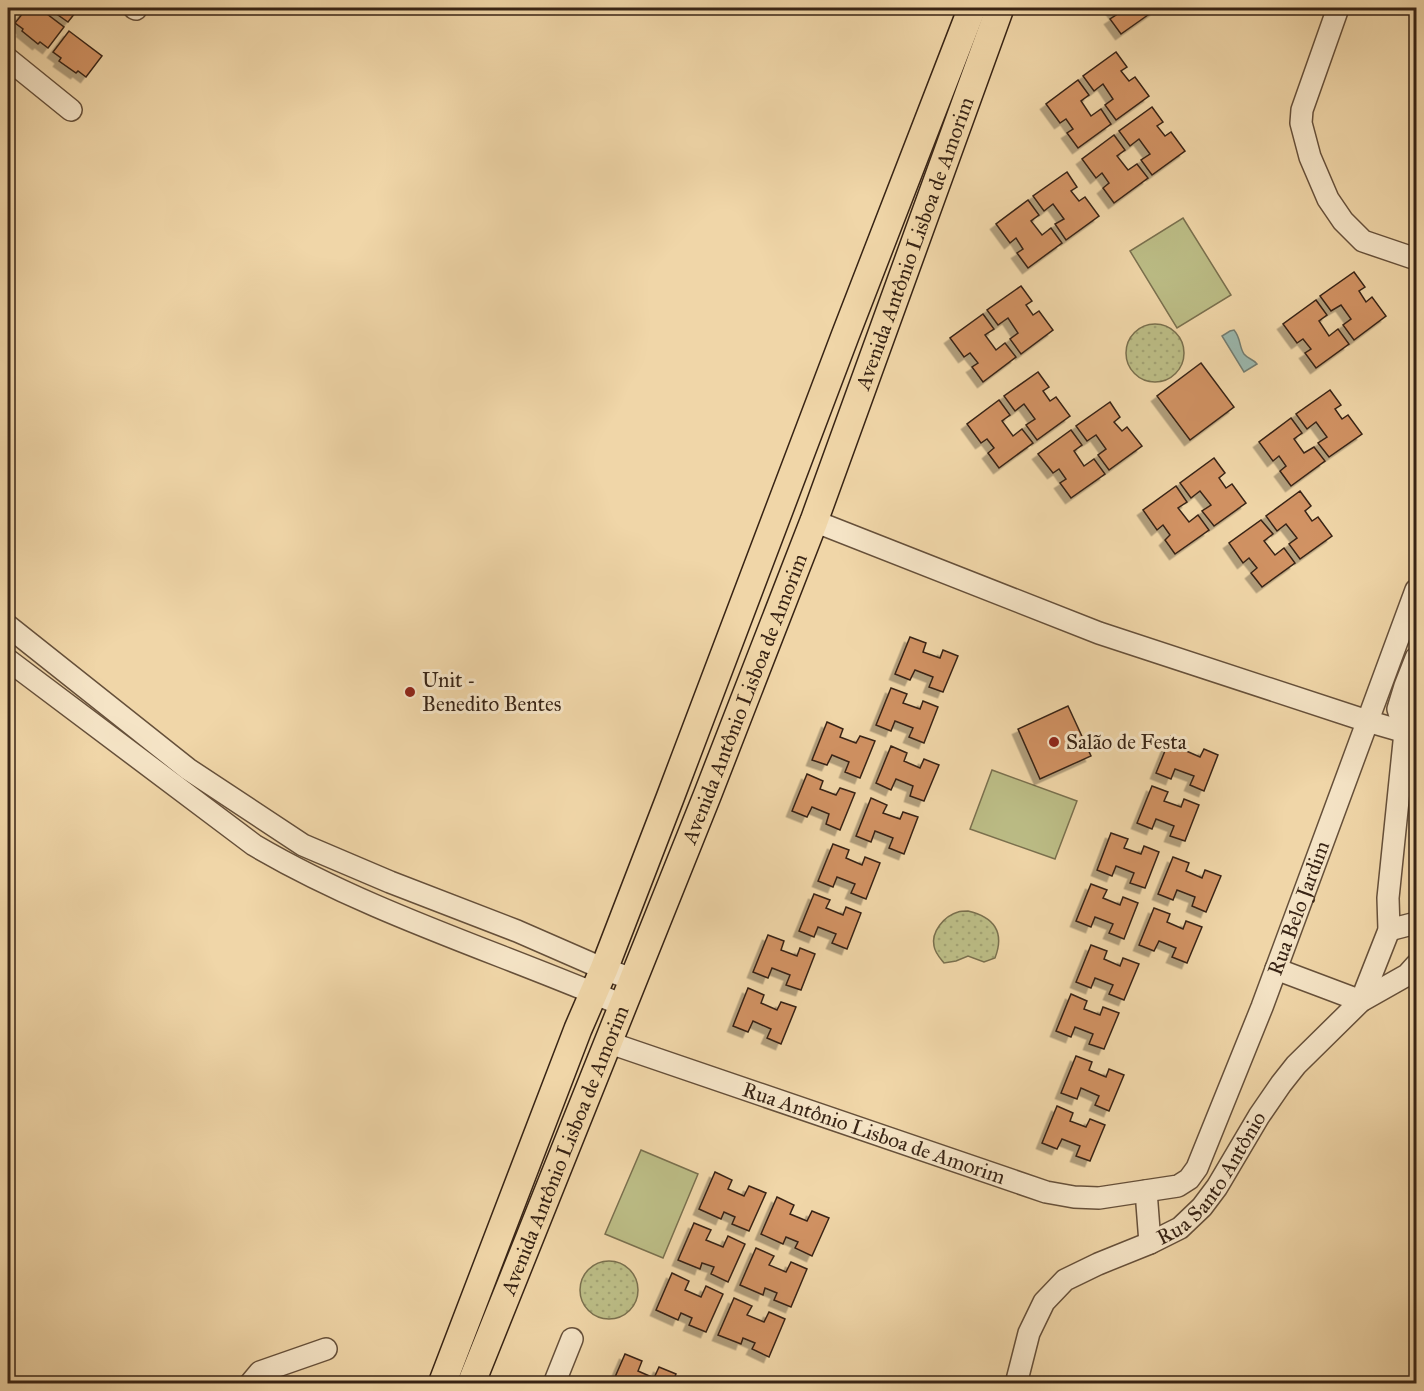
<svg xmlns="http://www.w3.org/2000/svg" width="1424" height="1391" font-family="'IM FELL Great Primer',serif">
<defs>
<pattern id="green-dots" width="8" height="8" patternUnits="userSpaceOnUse" patternTransform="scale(1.5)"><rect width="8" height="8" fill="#bcbd86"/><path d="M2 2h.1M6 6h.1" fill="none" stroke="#a2a273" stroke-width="1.8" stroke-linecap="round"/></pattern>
<filter id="shadow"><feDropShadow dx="-5.5" dy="5.5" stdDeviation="0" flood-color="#0004"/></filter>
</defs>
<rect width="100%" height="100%" fill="#f0d6a8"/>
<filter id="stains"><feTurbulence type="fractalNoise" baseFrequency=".00333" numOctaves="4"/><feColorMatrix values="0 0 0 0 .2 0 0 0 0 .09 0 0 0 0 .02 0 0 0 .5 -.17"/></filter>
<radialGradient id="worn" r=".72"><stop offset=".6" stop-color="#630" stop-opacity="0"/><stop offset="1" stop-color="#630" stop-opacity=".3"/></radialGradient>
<g fill="url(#green-dots)" stroke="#7a704e" stroke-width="1.5">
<circle cx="1155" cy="353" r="29"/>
<path d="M968 911C994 917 1005 932 995 958L984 962 968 956 956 961 944 963C940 958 935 953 934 946 931 932 944 916 958 912 961 911 964 911 968 911Z"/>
<circle cx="609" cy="1290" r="29"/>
</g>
<g fill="#bcbd86" stroke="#7a704e" stroke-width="1.5">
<polygon points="1183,218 1231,295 1177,328 1130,251"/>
<polygon points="992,770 1077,801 1055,859 970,829"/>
<polygon points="641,1150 698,1174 663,1258 605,1234"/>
</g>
<path fill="#9bb8ae" stroke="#737d71" stroke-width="1.5" d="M1234 330C1241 338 1239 347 1244 354 1249 360 1252 358 1257 364L1244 372 1222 336 1230 331Z"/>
<g fill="#d19263" stroke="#382415" stroke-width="1.5" filter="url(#shadow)">
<polygon points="8,8 18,8 10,18 8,17"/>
<polygon points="27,8 39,8 64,27 48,48 40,42 38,44 22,31 23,29 15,23"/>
<polygon points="48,8 79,8 68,22"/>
<polygon points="1111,8 1153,8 1155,10 1121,34 1110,19 1116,15"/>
<polygon points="69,31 102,56 86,77 78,71 76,73 59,61 61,58 53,52"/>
<polygon points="1116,52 1127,67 1121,71 1129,81 1135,77 1149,96 1116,120 1105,105 1113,99 1103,84 1094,91 1083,76"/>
<polygon points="1078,80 1089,95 1081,101 1091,116 1101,109 1111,124 1078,148 1067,133 1073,129 1066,119 1060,123 1046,104"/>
<polygon points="1152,107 1163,122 1157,126 1165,136 1171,132 1185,151 1152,175 1141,160 1150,154 1139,139 1130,146 1119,131"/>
<polygon points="1114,135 1125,150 1117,156 1128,170 1137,164 1148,178 1114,203 1103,188 1109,183 1102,173 1096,178 1082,159"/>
<polygon points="1067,172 1077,187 1071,191 1079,201 1085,197 1099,216 1066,240 1055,224 1064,219 1053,204 1044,211 1033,196"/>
<polygon points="1028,200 1039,215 1031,221 1042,235 1051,228 1062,243 1028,268 1017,253 1023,249 1016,238 1010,243 996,224"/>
<polygon points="1354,272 1365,287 1359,291 1366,302 1372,297 1386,316 1354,340 1343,325 1351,319 1341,305 1331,311 1320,296"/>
<polygon points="1021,286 1032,301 1026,305 1033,315 1039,311 1053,330 1021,354 1010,339 1018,333 1008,318 998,325 987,310"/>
<polygon points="1316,300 1327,315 1319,321 1329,336 1338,329 1349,344 1316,368 1305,353 1311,349 1303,339 1297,343 1283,324"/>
<polygon points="983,314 994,329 985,335 996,350 1005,343 1016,357 983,382 972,367 978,363 970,353 964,357 950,338"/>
<polygon points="1201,363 1234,407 1190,440 1157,396"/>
<polygon points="1038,372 1049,387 1043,391 1050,401 1056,397 1070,416 1037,440 1026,425 1035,419 1024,404 1015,411 1004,396"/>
<polygon points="1330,390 1341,405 1335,409 1342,419 1348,415 1362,434 1329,457 1318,443 1327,437 1316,422 1307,429 1296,414"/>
<polygon points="999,400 1010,415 1002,421 1013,436 1022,429 1033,443 999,468 988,453 994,448 987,439 981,443 967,424"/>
<polygon points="1110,402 1120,417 1114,422 1122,431 1127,427 1142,446 1109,470 1098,455 1106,449 1096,435 1087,441 1076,426"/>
<polygon points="1291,418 1302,433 1294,439 1304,453 1314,447 1325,461 1291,486 1280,471 1286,466 1279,456 1273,461 1259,442"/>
<polygon points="1071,430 1082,445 1074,451 1084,466 1094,459 1105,474 1071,498 1060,483 1066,479 1059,469 1053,473 1038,454"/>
<polygon points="1214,458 1225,473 1219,478 1226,488 1232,484 1246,503 1214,526 1202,511 1211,505 1200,491 1191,498 1180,483"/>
<polygon points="1176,486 1187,502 1178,508 1189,522 1198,515 1209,530 1175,554 1165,540 1170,535 1163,525 1157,530 1143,510"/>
<polygon points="1300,491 1311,506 1305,511 1312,521 1318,517 1332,536 1300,559 1289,544 1297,538 1286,524 1277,531 1266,516"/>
<polygon points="1261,520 1273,534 1264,541 1275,555 1284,548 1295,563 1262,587 1251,573 1257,568 1249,558 1243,563 1229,543"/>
<polygon points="910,637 926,643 923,652 940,658 943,650 958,656 943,692 929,687 933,677 915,670 910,680 895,674"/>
<polygon points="891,688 907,694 903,703 920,709 923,701 938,707 924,743 909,737 913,728 895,721 891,731 876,725"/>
<polygon points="1068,706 1091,756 1040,779 1018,729"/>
<polygon points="827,722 843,729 840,737 856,743 860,736 875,741 860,778 845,772 849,762 832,755 827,765 812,760"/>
<polygon points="1171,736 1187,742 1184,750 1200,757 1204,749 1218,755 1204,791 1190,785 1194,776 1175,769 1171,779 1156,773"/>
<polygon points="891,746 907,753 904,761 920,768 924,759 939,765 924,801 910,796 913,786 896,779 891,790 876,783"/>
<polygon points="807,774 823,781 820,789 836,795 840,788 855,793 840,830 826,824 829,814 812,807 807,817 792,811"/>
<polygon points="1152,786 1168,792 1164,801 1181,807 1184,799 1199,805 1185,841 1170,836 1174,826 1156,819 1152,829 1137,823"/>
<polygon points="871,798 887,805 883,813 900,819 903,812 918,817 904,854 889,848 893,838 875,831 871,842 856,836"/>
<polygon points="1111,833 1128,839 1124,848 1141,854 1144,846 1159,852 1145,888 1130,883 1134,873 1116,866 1112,876 1097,870"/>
<polygon points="833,844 849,850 846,858 862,865 865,857 880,863 866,899 851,893 855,884 837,877 833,887 818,881"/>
<polygon points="1173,857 1189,863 1186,871 1202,878 1205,870 1221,876 1206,912 1192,906 1195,897 1177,890 1173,900 1158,894"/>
<polygon points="1091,884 1107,890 1103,898 1120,905 1123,897 1138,903 1124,939 1109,933 1113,924 1095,917 1091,927 1076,921"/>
<polygon points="814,894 830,900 826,908 843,915 846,907 861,913 847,949 832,943 836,934 818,927 814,937 799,931"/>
<polygon points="1154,908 1170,914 1167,922 1183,929 1186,921 1202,927 1187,963 1172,957 1176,948 1159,941 1154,951 1139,945"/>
<polygon points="768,935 784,941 781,950 797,956 800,948 815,954 801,990 786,985 790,975 772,968 768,978 753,972"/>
<polygon points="1091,945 1107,951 1104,959 1120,966 1123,958 1139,964 1124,1000 1109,994 1113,985 1095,978 1091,988 1076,982"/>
<polygon points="748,988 764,995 761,1003 777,1010 781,1002 796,1007 781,1044 767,1038 771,1029 753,1021 748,1032 733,1026"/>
<polygon points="1071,994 1087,1001 1084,1009 1100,1015 1103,1007 1119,1013 1104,1049 1089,1044 1093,1034 1075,1027 1071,1037 1056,1031"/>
<polygon points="1076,1056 1092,1062 1089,1070 1106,1077 1109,1069 1124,1075 1109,1111 1095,1105 1099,1096 1081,1088 1077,1099 1061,1093"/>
<polygon points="1057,1106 1073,1113 1070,1121 1086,1127 1090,1119 1105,1125 1090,1161 1076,1156 1080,1146 1062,1139 1057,1149 1042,1143"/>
<polygon points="715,1172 732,1180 728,1189 744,1196 749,1186 766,1193 749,1231 732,1224 735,1217 724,1212 721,1219 699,1209"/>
<polygon points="777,1197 794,1205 790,1214 807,1221 812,1211 829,1218 812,1256 795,1248 798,1242 786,1237 783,1244 761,1234"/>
<polygon points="694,1223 711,1230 706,1240 723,1247 728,1236 745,1244 728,1282 711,1274 714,1267 702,1263 700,1269 678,1260"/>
<polygon points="756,1248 774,1256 769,1265 786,1272 791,1262 807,1269 791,1307 774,1300 777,1293 765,1288 763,1295 740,1285"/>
<polygon points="672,1273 689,1281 685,1290 701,1297 706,1286 723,1294 706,1332 689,1325 692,1318 681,1313 678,1320 656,1310"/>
<polygon points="734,1298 752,1306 747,1315 764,1322 769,1312 785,1319 769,1357 752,1349 755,1343 743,1338 741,1344 718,1335"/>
<polygon points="625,1354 642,1361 638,1371 654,1378 659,1367 676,1374 672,1384 612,1384"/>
</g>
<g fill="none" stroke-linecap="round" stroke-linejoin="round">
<g stroke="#66503a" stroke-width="24">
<g id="minor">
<polyline points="134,8 136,9"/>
<polyline points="1338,8 1302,110 1301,123 1310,157 1328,199 1343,221 1363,241 1416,259"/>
<polyline points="8,59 71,110"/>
<polyline points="814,521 1099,633 1367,721 1405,732 1416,732"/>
<polyline points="8,626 188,769 303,845 390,882 517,931 604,969 632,979"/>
<path d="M8 660 254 845C370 913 499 952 622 1005"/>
<polyline points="1389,930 1416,923"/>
<polyline points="1276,969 1361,1001 1389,930 1388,898 1405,732 1398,709 1405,686 1416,658"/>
<path id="s1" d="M607 1042 1046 1192 1074 1197 1099 1198 1178 1186 1189 1179 1197 1168 1262 1007 1416 590"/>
<polyline points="1146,1191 1150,1243"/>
<polyline points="250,1384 260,1372 326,1349"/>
<polyline points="554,1384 572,1339"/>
<path id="s2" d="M1016 1384 1029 1333 1044 1302 1065 1280 1098 1264 1150 1243 1180 1228 1202 1207 1217 1187 1259 1116 1281 1084 1296 1065 1361 1001 1407 975 1416 965"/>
</g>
</g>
<g stroke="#382415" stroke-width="30">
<g id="major">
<polyline points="442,1384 578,1029 604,969 670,798 845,336 972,8"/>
<path id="s3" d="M471 1384 707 796 814 521 1000 8"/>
</g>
</g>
<use href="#minor" stroke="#f5e4c6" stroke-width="21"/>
<use href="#major" stroke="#f0d6a8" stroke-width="27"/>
</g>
<g fill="#8f2418" stroke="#f5e4c6" stroke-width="2">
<circle cx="410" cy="692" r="6"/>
<circle cx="1054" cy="742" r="6"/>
</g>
<g text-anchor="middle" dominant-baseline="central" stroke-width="6" stroke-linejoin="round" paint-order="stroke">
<g font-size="21" fill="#382415" stroke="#f5e4c6">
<text stroke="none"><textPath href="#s3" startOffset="1224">Avenida Antônio Lisboa de Amorim</textPath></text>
<text stroke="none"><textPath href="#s3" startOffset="738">Avenida Antônio Lisboa de Amorim</textPath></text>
<text stroke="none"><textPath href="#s1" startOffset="903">Rua Belo Jardim</textPath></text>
<text stroke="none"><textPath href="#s1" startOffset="282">Rua Antônio Lisboa de Amorim</textPath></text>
<text stroke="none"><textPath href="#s3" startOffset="252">Avenida Antônio Lisboa de Amorim</textPath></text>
<text stroke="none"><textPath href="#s2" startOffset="302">Rua Santo Antônio</textPath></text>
</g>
<g font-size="21" fill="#382415" stroke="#f5e4c6" text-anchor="start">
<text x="422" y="680">Unit -<tspan x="422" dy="24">Benedito Bentes</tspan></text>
<text x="1066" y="742">Salão de Festa</text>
</g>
</g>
<rect width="1424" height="1391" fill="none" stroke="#f0d6a8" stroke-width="30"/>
<rect x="9" y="9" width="1406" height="1373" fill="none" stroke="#382415" stroke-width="3"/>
<rect x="15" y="15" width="1394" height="1361" fill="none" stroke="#382415" stroke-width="1.5"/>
<rect width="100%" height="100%" filter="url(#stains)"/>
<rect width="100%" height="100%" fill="url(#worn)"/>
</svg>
